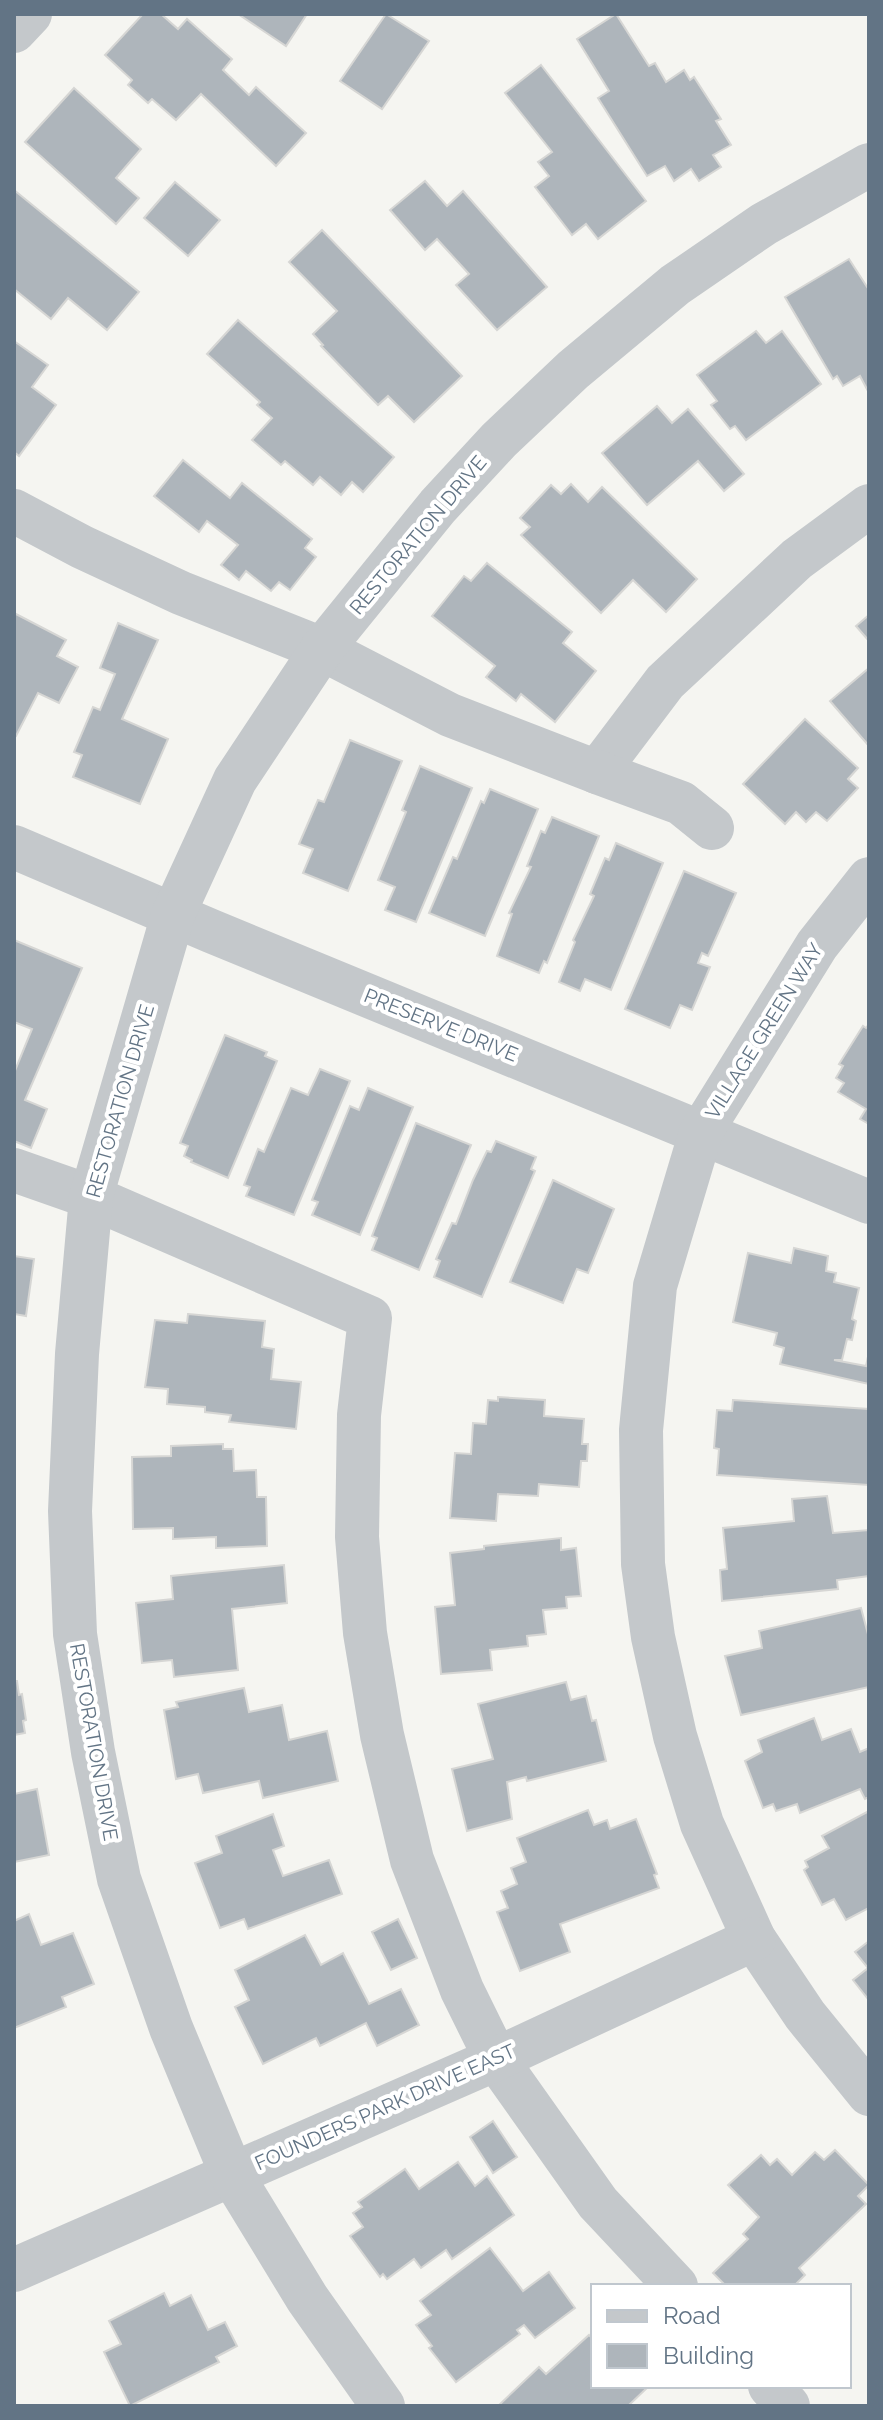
<svg xmlns="http://www.w3.org/2000/svg" width="883" height="2420" font-family="Raleway,sans-serif">
<rect width="100%" height="100%" fill="#f5f5f1"/>
<g fill="#aeb5bb" stroke="#d6d6d4" stroke-width="2">
<polygon points="143,14 161,14 178,29 187,19 232,59 223,70 249,95 256,87 306,133 276,166 201,94 176,120 152,99 148,103 128,85 132,80 105,55"/>
<polygon points="238,14 307,14 286,46"/>
<polygon points="386,14 429,41 382,109 340,81"/>
<polygon points="616,14 649,66 655,63 666,82 684,70 690,80 694,77 721,119 716,121 731,145 713,155 721,167 699,181 691,169 674,181 665,166 647,176 598,98 609,91 577,39"/>
<polygon points="541,65 646,201 598,239 586,224 572,235 535,187 549,176 538,162 552,152 505,93"/>
<polygon points="74,88 141,149 116,178 139,198 116,224 25,142"/>
<polygon points="425,181 447,206 463,191 547,287 497,330 456,285 469,274 437,239 425,250 390,210"/>
<polygon points="175,182 220,220 188,256 144,218"/>
<polygon points="14,190 139,292 107,330 68,298 51,319 14,289"/>
<polygon points="322,230 462,376 414,422 388,396 378,405 321,346 323,345 313,334 337,311 289,262"/>
<polygon points="849,259 869,290 869,393 860,376 843,386 837,376 833,379 785,297"/>
<polygon points="238,320 394,457 363,492 352,482 341,495 320,477 313,485 285,461 281,465 252,440 272,418 257,405 260,402 207,354"/>
<polygon points="756,331 766,343 782,331 821,384 746,440 735,426 730,429 711,405 717,401 697,375"/>
<polygon points="14,341 48,365 32,387 56,405 19,456 14,452"/>
<polygon points="657,406 672,423 688,409 744,474 724,491 698,461 647,505 602,453"/>
<polygon points="183,460 230,498 242,483 312,539 305,548 316,557 290,590 279,582 271,591 246,571 239,580 221,565 238,545 207,521 199,532 154,496"/>
<polygon points="571,484 588,502 602,487 697,579 666,612 633,580 601,613 521,535 530,527 520,518 551,485 561,494"/>
<polygon points="487,563 572,632 563,643 596,671 555,722 521,694 516,701 486,677 495,666 432,616 464,576 471,581"/>
<polygon points="14,613 66,640 57,656 78,667 59,703 38,693 16,736 14,735"/>
<polygon points="869,615 869,641 856,626"/>
<polygon points="118,623 158,640 122,719 168,739 140,804 73,777 82,755 74,752 93,707 100,710 115,674 100,668"/>
<polygon points="869,668 869,746 830,701"/>
<polygon points="805,719 858,768 848,779 858,788 827,821 816,812 806,822 796,812 785,824 743,784"/>
<polygon points="350,740 402,761 348,891 303,873 313,849 299,844 318,800 324,802"/>
<polygon points="420,766 472,788 416,922 385,910 395,887 378,880 406,812 402,810"/>
<polygon points="490,789 538,809 485,936 429,913 453,857 457,859 481,801 484,803"/>
<polygon points="552,817 599,836 547,963 544,961 539,973 497,956 512,914 509,913 531,867 527,866 541,831 545,833"/>
<polygon points="616,843 663,863 611,990 585,979 580,991 559,982 575,942 573,940 594,896 590,894 605,858 609,860"/>
<polygon points="684,871 736,893 708,956 702,953 698,963 710,967 692,1010 680,1005 670,1028 625,1009"/>
<polygon points="14,940 82,968 25,1100 47,1109 31,1148 14,1141 14,1073 32,1029 14,1022"/>
<polygon points="869,1024 869,1124 860,1119 866,1109 838,1092 844,1083 836,1078 843,1066 839,1064 863,1026 866,1028"/>
<polygon points="225,1035 267,1052 265,1056 277,1061 228,1178 191,1162 192,1160 184,1156 188,1146 180,1143"/>
<polygon points="320,1069 350,1081 294,1215 246,1196 250,1187 244,1185 258,1149 264,1152 291,1088 308,1095"/>
<polygon points="368,1088 413,1107 360,1235 312,1215 318,1202 312,1200 350,1106 359,1110"/>
<polygon points="416,1123 471,1145 419,1270 372,1250 377,1238 372,1236"/>
<polygon points="496,1141 536,1157 531,1169 535,1171 482,1297 434,1277 440,1261 436,1259 452,1223 456,1224 473,1180 487,1151 491,1152"/>
<polygon points="553,1180 614,1209 588,1273 577,1269 563,1303 510,1282"/>
<polygon points="794,1248 828,1256 826,1271 836,1273 834,1282 859,1288 852,1319 856,1321 852,1340 847,1339 842,1360 834,1360 866,1366 869,1352 869,1388 869,1384 780,1364 784,1348 774,1345 777,1333 733,1322 748,1253 791,1263"/>
<polygon points="14,1256 34,1259 26,1316 14,1314"/>
<polygon points="188,1314 265,1321 262,1347 274,1349 271,1379 301,1382 296,1429 229,1422 231,1415 205,1412 205,1407 167,1404 168,1389 145,1387 155,1320 187,1323"/>
<polygon points="498,1397 545,1400 544,1416 584,1419 582,1444 588,1444 587,1461 581,1461 579,1487 539,1484 538,1496 498,1494 496,1521 450,1518 455,1453 471,1454 473,1423 486,1424 488,1400 498,1401"/>
<polygon points="733,1400 869,1409 869,1485 717,1475 719,1449 714,1448 717,1410 732,1411"/>
<polygon points="223,1444 223,1449 233,1449 234,1471 256,1470 257,1497 266,1497 267,1546 216,1548 216,1537 173,1539 173,1528 133,1529 132,1457 171,1456 171,1446"/>
<polygon points="827,1496 833,1533 869,1530 869,1576 837,1580 838,1589 722,1601 720,1570 727,1569 723,1528 794,1521 792,1499"/>
<polygon points="561,1538 561,1550 576,1548 581,1596 566,1597 567,1608 543,1610 546,1634 527,1636 528,1646 490,1650 492,1670 441,1674 435,1607 455,1605 450,1553 484,1549 484,1546"/>
<polygon points="284,1565 287,1603 232,1609 238,1670 174,1677 172,1660 142,1663 136,1603 173,1599 171,1576"/>
<polygon points="861,1608 869,1638 869,1687 741,1715 725,1656 762,1648 759,1631"/>
<polygon points="14,1681 17,1681 19,1695 22,1694 26,1720 23,1721 25,1733 14,1735"/>
<polygon points="566,1682 571,1700 586,1696 592,1721 596,1720 606,1761 527,1781 526,1777 507,1782 512,1819 467,1831 452,1769 493,1759 478,1704"/>
<polygon points="244,1688 249,1712 282,1705 289,1740 327,1731 338,1781 263,1798 259,1781 203,1793 198,1774 176,1779 164,1710 178,1707 176,1702"/>
<polygon points="814,1718 822,1740 851,1729 860,1752 869,1748 869,1797 865,1799 860,1789 800,1813 797,1804 776,1811 773,1804 763,1808 745,1761 762,1752 758,1740"/>
<polygon points="37,1789 49,1855 14,1862 14,1794"/>
<polygon points="588,1810 594,1825 607,1820 610,1829 636,1819 657,1874 654,1875 659,1888 560,1924 570,1952 520,1971 497,1912 508,1908 501,1891 517,1884 511,1868 526,1862 517,1838"/>
<polygon points="869,1811 869,1908 846,1920 834,1899 822,1905 804,1870 808,1867 805,1861 829,1848 822,1836"/>
<polygon points="273,1814 284,1846 273,1850 283,1876 329,1860 342,1894 248,1929 244,1919 220,1928 195,1863 222,1853 216,1836"/>
<polygon points="29,1914 41,1945 73,1933 94,1984 62,1997 66,2007 14,2028 14,1921"/>
<polygon points="398,1919 417,1958 391,1970 372,1932"/>
<polygon points="305,1935 321,1965 343,1953 369,2004 401,1989 419,2025 377,2046 366,2023 320,2046 316,2038 263,2064 235,2007 249,2000 235,1970"/>
<polygon points="869,1941 869,1998 868,1999 853,1980 868,1968 855,1952"/>
<polygon points="493,2121 517,2157 493,2173 470,2137"/>
<polygon points="835,2150 869,2185 858,2196 866,2204 799,2268 805,2275 794,2286 726,2286 713,2273 748,2239 743,2234 759,2217 728,2185 761,2155 770,2165 777,2159 792,2175 815,2152 824,2160"/>
<polygon points="458,2162 475,2186 487,2176 514,2215 452,2259 446,2250 421,2268 414,2259 387,2279 383,2274 380,2277 350,2236 363,2227 353,2213 362,2207 358,2202 405,2169 419,2189"/>
<polygon points="490,2248 523,2291 549,2272 575,2308 535,2338 524,2325 517,2330 520,2334 456,2382 429,2348 432,2346 416,2325 431,2315 420,2301"/>
<polygon points="164,2293 170,2306 191,2295 208,2330 225,2322 237,2346 216,2357 219,2362 130,2406 104,2352 121,2344 109,2321"/>
<polygon points="589,2335 593,2339 593,2386 649,2386 628,2406 498,2406 539,2367 546,2374"/>
</g>
<g fill="none" stroke-linecap="round" stroke-linejoin="round">
<g stroke="#c4c8cb" stroke-width="44">
<polyline points="14,31 30,14"/>
<polyline points="14,511 82,547 181,593 322,649 450,715 597,772 665,682 797,559 869,506"/>
<polyline points="597,772 681,803 712,828"/>
<polyline points="14,847 211,931 869,1202"/>
<polyline points="869,879 817,945 701,1132 655,1286 641,1430 643,1564 653,1637 675,1736 702,1824 754,1939 805,2015 869,2094"/>
<polyline points="14,1170 91,1197 370,1318 359,1415 357,1537 365,1633 382,1735 412,1860 462,1990 496,2059 598,2203 676,2286"/>
<polyline points="14,2270 496,2059 754,1939"/>
<polyline points="770,2386 788,2406"/>
<polyline points="383,2406 307,2298 232,2175 171,2028 119,1879 93,1752 75,1634 70,1511 77,1354 91,1197 173,915 235,780 322,649 438,506 499,440 573,370 675,285 764,224 869,165"/>
</g>
</g>
<g text-anchor="middle" dominant-baseline="central" stroke-width="8" stroke-linejoin="round" paint-order="stroke">
<g font-size="20" fill="#627485" stroke="#fff">
<text transform="translate(418 535) rotate(-50)">RESTORATION DRIVE</text>
<text transform="translate(441 1025) rotate(22)">PRESERVE DRIVE</text>
<text transform="translate(764 1031) rotate(-58)">VILLAGE GREEN WAY</text>
<text transform="translate(120 1101) rotate(-74)">RESTORATION DRIVE</text>
<text transform="translate(94 1742) rotate(80)">RESTORATION DRIVE</text>
<text transform="translate(385 2107) rotate(-24)">FOUNDERS PARK DRIVE EAST</text>
</g>
</g>
<rect width="883" height="2420" fill="none" stroke="#627485" stroke-width="32"/>
<rect x="591" y="2284" width="260" height="104" fill="#ffffff" stroke="#c0c7ce" stroke-width="2"/>
<rect x="607" y="2310" width="40" height="12" fill="#c4c8cb" stroke="#c0c7ce" stroke-width="2"/>
<text x="663" y="2324" font-size="24" fill="#627485">Road</text>
<rect x="607" y="2344" width="40" height="24" fill="#aeb5bb" stroke="#c0c7ce" stroke-width="2"/>
<text x="663" y="2364" font-size="24" fill="#627485">Building</text>
</svg>
